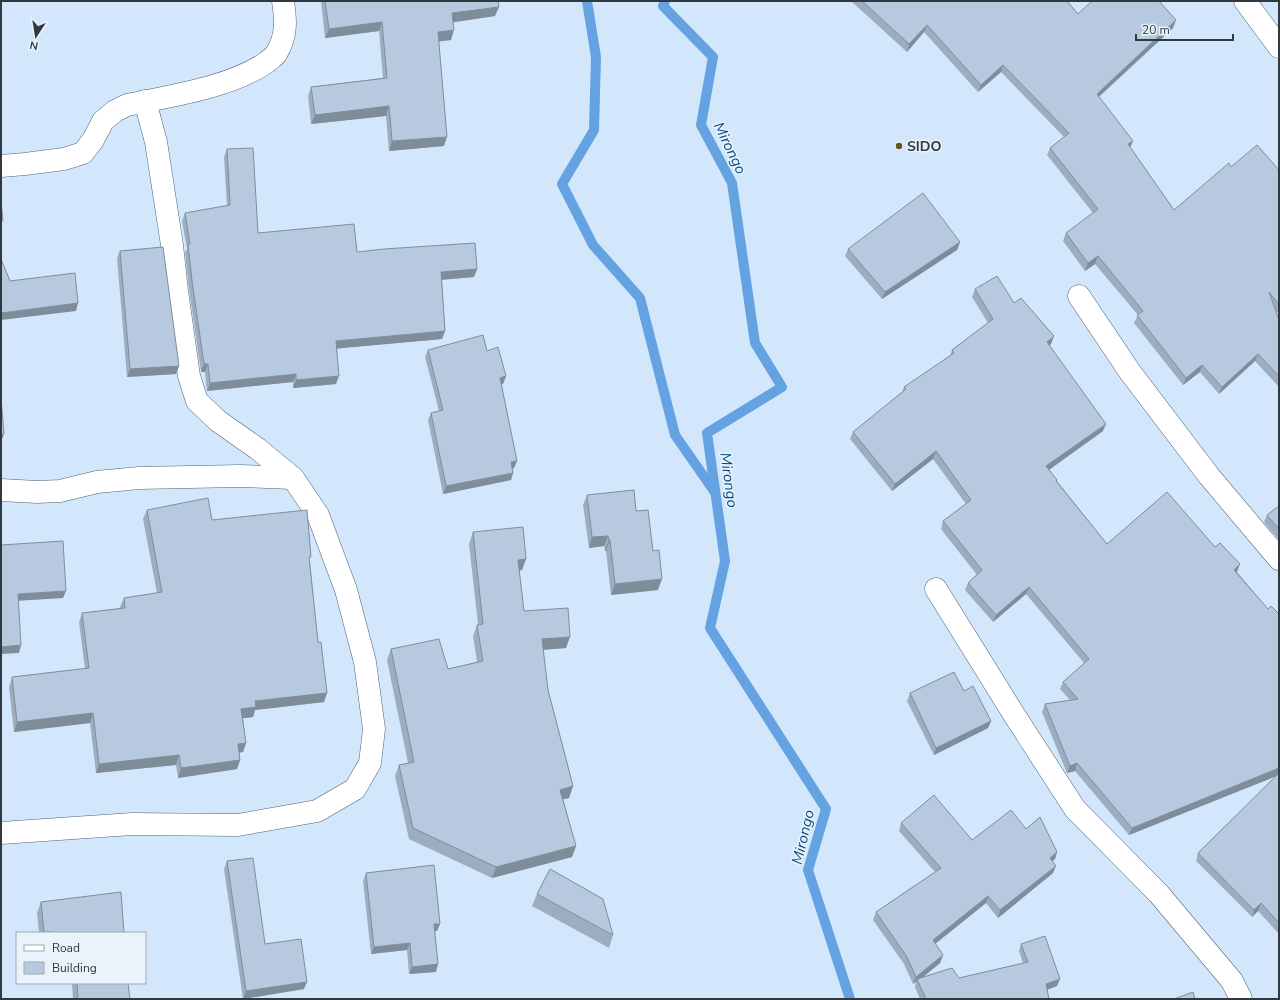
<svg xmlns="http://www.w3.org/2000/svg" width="1280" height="1000" font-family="'Nunito Sans',sans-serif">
<rect width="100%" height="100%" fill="#d3e7fc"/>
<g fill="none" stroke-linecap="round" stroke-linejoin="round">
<g stroke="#64a2e1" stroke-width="10">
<polyline points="587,1 596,57 594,130 562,184 593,245 640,298 675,435 714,491"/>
<polyline points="665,1 663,6 713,57 701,125 732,183 755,343 782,387 707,433 725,561 710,628 826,809 808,870 850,999"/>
</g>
<g stroke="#506174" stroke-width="23">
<g id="minor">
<polyline points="1245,1 1279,47"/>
<path d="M1 166 25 164 64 159 83 153 93 140 103 121 115 111 127 105C170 96 232 87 267 62 270 59 274 57 276 54 287 36 286 21 283 1"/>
<polyline points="1079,296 1130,372 1209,476 1279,559"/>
<polyline points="1,490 37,492 60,491 97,482 139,478 240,476 293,478"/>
<polyline points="936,589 1013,713 1075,809 1159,894 1232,981 1241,999"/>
<polyline points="1,833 132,824 238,825 317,811 355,789 370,763 374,729 365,662 346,590 318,515 293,478 258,449 218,421 197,401 189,376 177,291 172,245 156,142 145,101"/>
</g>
</g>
<use href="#minor" stroke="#fff" stroke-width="22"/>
</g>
<g fill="#9dadbf">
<polygon points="321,1 498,1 495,16 453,22 451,40 439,41 444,146 389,151 386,116 311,124 308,96 311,87 383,78 379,31 325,38"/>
<polygon points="851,1 1067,1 1078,14 1173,28 1099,97 1130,147 1174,210 1231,167 1279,170 1279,314 1275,310 1279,320 1279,387 1255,361 1219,394 1200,372 1183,385 1134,323 1138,315 1095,264 1085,271 1063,241 1066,233 1093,213 1047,155 1050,148 1064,137 1001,72 978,92 924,32 907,52"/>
<polygon points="227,149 258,233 357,252 477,269 474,277 442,280 445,331 442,339 337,348 336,384 293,388 293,382 207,391 205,372 201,372 189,289 185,252 187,249 182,221 185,213 227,206 224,157"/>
<polygon points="960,242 957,250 882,299 845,256 848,249"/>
<polygon points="120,251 179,366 176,374 127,377 117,258"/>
<polygon points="975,289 1014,303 1051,344 1049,346 1103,431 1049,470 1057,480 1057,481 1107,544 1215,547 1237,572 1268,609 1279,614 1279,934 1258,911 1252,917 1196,861 1198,853 1277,776 1129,835 1075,771 1067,773 1042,712 1045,704 1070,700 1060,689 1063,682 1084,663 1026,594 993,622 965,590 968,583 977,575 941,529 943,521 966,504 933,459 892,491 850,439 853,432 902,392 904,387 950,356 952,350 988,323 972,297"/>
<polygon points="428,350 487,351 506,376 503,384 501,384 517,461 514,468 512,469 513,473 511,480 443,494 428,420 431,413 439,411 425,357"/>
<polygon points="587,495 636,511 658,590 611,595 606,551 605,551 604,546 589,548 583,505"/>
<polygon points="1279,506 1279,540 1264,522 1267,515"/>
<polygon points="147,510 212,520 310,562 318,642 327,693 324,702 255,710 253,717 243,718 246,743 243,752 239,753 240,760 237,769 178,778 176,765 96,773 90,723 14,732 9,687 12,677 85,669 79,622 82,613 120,608 120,607 124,598 157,593 143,519"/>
<polygon points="473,532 526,559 522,570 519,571 524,611 566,648 543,650 548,690 573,786 569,798 563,799 576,846 572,857 492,878 409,839 395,776 399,765 408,763 387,660 391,649 448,669 477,662 473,636 477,625 478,624 469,544"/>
<polygon points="910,693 991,721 988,728 934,755 907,701"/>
<polygon points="901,823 972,840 1026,829 1057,852 1055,859 1052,861 1053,873 998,918 986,903 935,944 943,955 940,963 922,978 959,978 1023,963 1019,951 1021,944 1057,986 1047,990 1049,999 920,999 915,987 916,982 913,984 904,964 873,920 876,912 935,872 899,831"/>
<polygon points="227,861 265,944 304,989 243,999 224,869"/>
<polygon points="366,873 437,931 435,931 436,972 409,974 407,950 371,954 363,881"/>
<polygon points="537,894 613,935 609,948 532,906"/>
<polygon points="41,902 124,933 39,933 37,913"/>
<polygon points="72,983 128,983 130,999 73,999"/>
</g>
<g fill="#7f8d9b">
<polygon points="499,7 495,16 449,23 452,13"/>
<polygon points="1176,20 1173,28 1094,101 1097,94"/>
<polygon points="382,22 379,31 325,38 329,29"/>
<polygon points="927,25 924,32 907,52 909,44"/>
<polygon points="454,30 451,40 435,42 438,32"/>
<polygon points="1003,65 1001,72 978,92 981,85"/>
<polygon points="389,106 386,116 311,124 315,115"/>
<polygon points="447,137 444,146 389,151 392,141"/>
<polygon points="1133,141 1130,148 1128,144"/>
<polygon points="960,242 957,250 882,299 885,292"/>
<polygon points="1098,256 1095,264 1085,271 1088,263"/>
<polygon points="477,269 474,277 438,280 441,272"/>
<polygon points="78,303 76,311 1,320 1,313"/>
<polygon points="445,331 442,339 333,349 336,341"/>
<polygon points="1054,336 1051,344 1044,350 1047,342"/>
<polygon points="1258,354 1255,361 1219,394 1222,387"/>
<polygon points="204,364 208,364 205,372 201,372"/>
<polygon points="1202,365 1200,372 1183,385 1186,378"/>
<polygon points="179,366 176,374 127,377 130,369"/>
<polygon points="296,374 293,382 207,391 210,383"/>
<polygon points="339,376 336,384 293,388 296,380"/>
<polygon points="506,376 503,384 497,385 500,378"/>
<polygon points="1106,424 1103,431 1043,474 1046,466"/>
<polygon points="4,434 1,442 1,435"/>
<polygon points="936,451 933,459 892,491 895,484"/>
<polygon points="517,461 514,468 508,470 511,462"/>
<polygon points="513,473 511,480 443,494 446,486"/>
<polygon points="608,536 604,546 589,548 592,537"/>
<polygon points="609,540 610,540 606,551 605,551"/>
<polygon points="526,559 522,570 514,571 518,560"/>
<polygon points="1240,564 1237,572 1231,577 1234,570"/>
<polygon points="662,579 658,590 611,595 615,584"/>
<polygon points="1029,587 1026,594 993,622 996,615"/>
<polygon points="66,591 63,598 15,601 18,594"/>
<polygon points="570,637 566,648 538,650 542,639"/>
<polygon points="21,645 19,653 1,654 1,647"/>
<polygon points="327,693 324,702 255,710 253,717 238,719 241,709 255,701"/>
<polygon points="93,713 90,723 14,732 17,722"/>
<polygon points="991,721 988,728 934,755 936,748"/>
<polygon points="246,743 243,752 235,753 238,744"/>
<polygon points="179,755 176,765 96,773 99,764"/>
<polygon points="240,760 237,769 178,778 181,768"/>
<polygon points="1077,763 1075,771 1067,773 1070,766"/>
<polygon points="1279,768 1279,775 1129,835 1132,828"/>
<polygon points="573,786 569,798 556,801 560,790"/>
<polygon points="576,846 572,857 492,878 496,867"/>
<polygon points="1057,852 1055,859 1047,865 1050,858"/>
<polygon points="1056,866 1053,873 998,918 1000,910"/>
<polygon points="988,896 986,903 930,948 933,940"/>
<polygon points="1261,903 1258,911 1252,917 1254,910"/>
<polygon points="434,924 440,924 437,931 431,932"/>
<rect x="44" y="932" width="7" height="1"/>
<polygon points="410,943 407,950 371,954 374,947"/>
<polygon points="943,955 940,963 918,981 917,979 916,982 913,984 916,977"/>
<polygon points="438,964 436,972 409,974 412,967"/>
<polygon points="1060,979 1057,986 1043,991 1046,984"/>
<polygon points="307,982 304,989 243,999 246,991"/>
</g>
<g fill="#b6c9de" stroke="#7f8d9b">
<polygon points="325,1 498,1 499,7 452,13 454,30 438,32 447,137 392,141 389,106 315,115 311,87 387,78 382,22 329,29"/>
<polygon points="862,1 1067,1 1078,14 1092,1 1159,1 1176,20 1097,94 1133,141 1128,144 1174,210 1229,163 1231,167 1257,145 1279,170 1279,304 1269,292 1279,320 1279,376 1258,354 1222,387 1202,365 1186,378 1137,315 1143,311 1098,256 1088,263 1066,233 1098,209 1050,148 1069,133 1003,65 981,85 927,25 909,44"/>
<polygon points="253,148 258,233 354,224 357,252 384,249 475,243 477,269 441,272 445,331 336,341 339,376 296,380 296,374 210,383 208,364 204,364 192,281 188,244 190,244 185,213 230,205 227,149"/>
<polygon points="923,193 960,242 885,292 848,249"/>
<polygon points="1,201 3,221 1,221"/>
<polygon points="163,247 179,366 130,369 120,251"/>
<polygon points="1,259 10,281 75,273 78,303 1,313"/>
<polygon points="997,276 1014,303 1021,298 1054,336 1047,342 1106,424 1046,466 1057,480 1056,481 1107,544 1167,492 1215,547 1220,543 1240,564 1234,570 1268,609 1271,606 1279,614 1279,768 1132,828 1077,763 1070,766 1045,704 1078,699 1063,682 1089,659 1029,587 996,615 968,583 982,570 943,521 971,500 936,451 895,484 853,432 906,389 904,387 954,353 952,350 993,319 975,289"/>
<polygon points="483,335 487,351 498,347 506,376 500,378 517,461 511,462 513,473 446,486 431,413 443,410 428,350"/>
<polygon points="1,398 4,434 1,435"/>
<polygon points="634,490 636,511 648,510 653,551 659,550 662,579 615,584 610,540 609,540 608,536 592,537 587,495"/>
<polygon points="208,498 212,520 307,510 311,557 309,557 318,642 321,642 327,693 255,701 256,707 241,709 246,743 238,744 240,760 181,768 179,755 99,764 93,713 17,722 12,677 89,668 82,613 125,608 124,598 162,592 147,510"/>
<polygon points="1279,506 1279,529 1267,515"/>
<polygon points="523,527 526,559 518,560 524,611 568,608 570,637 542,639 548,690 573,786 560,790 576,846 496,867 413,828 399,765 414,762 391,649 439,639 448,669 483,661 477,625 483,624 473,532"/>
<polygon points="63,541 66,591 18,594 21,645 1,647 1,545"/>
<polygon points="954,672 964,691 973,686 991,721 936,748 910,693"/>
<polygon points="1279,773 1279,923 1261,903 1254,910 1198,853"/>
<polygon points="934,795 972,840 1011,810 1026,829 1040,817 1057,852 1050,858 1056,866 1000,910 988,896 933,940 943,955 916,977 907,957 876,912 941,868 901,823"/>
<polygon points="253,858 265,944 301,939 307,982 246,991 227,861"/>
<polygon points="434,865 440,924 434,924 438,964 412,967 410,943 374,947 366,873"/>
<polygon points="550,869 603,899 613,935 537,894"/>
<polygon points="121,892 124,933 51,933 51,932 44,932 41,902"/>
<polygon points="1045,936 1060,979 1046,984 1049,999 926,999 917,979 952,968 959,978 1028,962 1021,944"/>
<polygon points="77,983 128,983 130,999 78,999"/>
<polygon points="1193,992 1195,999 1174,999"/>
</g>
<circle fill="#5f5723" stroke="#eaf2fb" stroke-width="1.5" cx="899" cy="146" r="4"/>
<g text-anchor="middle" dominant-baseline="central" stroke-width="3" stroke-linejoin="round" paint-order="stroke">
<g font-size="14" font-weight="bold" fill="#303840" stroke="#eaf2fb" text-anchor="start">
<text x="907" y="146">SIDO</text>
</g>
<g font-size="15" font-style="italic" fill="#064d87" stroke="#eaf2fb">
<text transform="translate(730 148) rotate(64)">Mirongo</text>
<text transform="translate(729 480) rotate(82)">Mirongo</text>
<text transform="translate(803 837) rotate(-77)">Mirongo</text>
</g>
</g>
<rect width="1280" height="1000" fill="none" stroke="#303840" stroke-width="4"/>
<rect x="16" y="932" width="130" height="52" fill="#eaf2fb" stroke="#a0a8b0"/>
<rect x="24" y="945" width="20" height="6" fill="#ffffff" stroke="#a0a8b0"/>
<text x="52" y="952" font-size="12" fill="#303840">Road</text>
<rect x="24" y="962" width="20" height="12" fill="#b6c9de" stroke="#a0a8b0"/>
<text x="52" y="972" font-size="12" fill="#303840">Building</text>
<g transform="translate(36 36) rotate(192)" stroke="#eaf2fb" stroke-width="3" paint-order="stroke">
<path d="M0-3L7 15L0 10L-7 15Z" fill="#303840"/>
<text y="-6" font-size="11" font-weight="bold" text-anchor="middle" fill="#303840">N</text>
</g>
<path d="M1136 34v6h97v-6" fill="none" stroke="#303840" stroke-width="2"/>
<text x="1142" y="34" font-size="12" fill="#303840" stroke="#eaf2fb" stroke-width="3" paint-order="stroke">20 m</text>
</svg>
